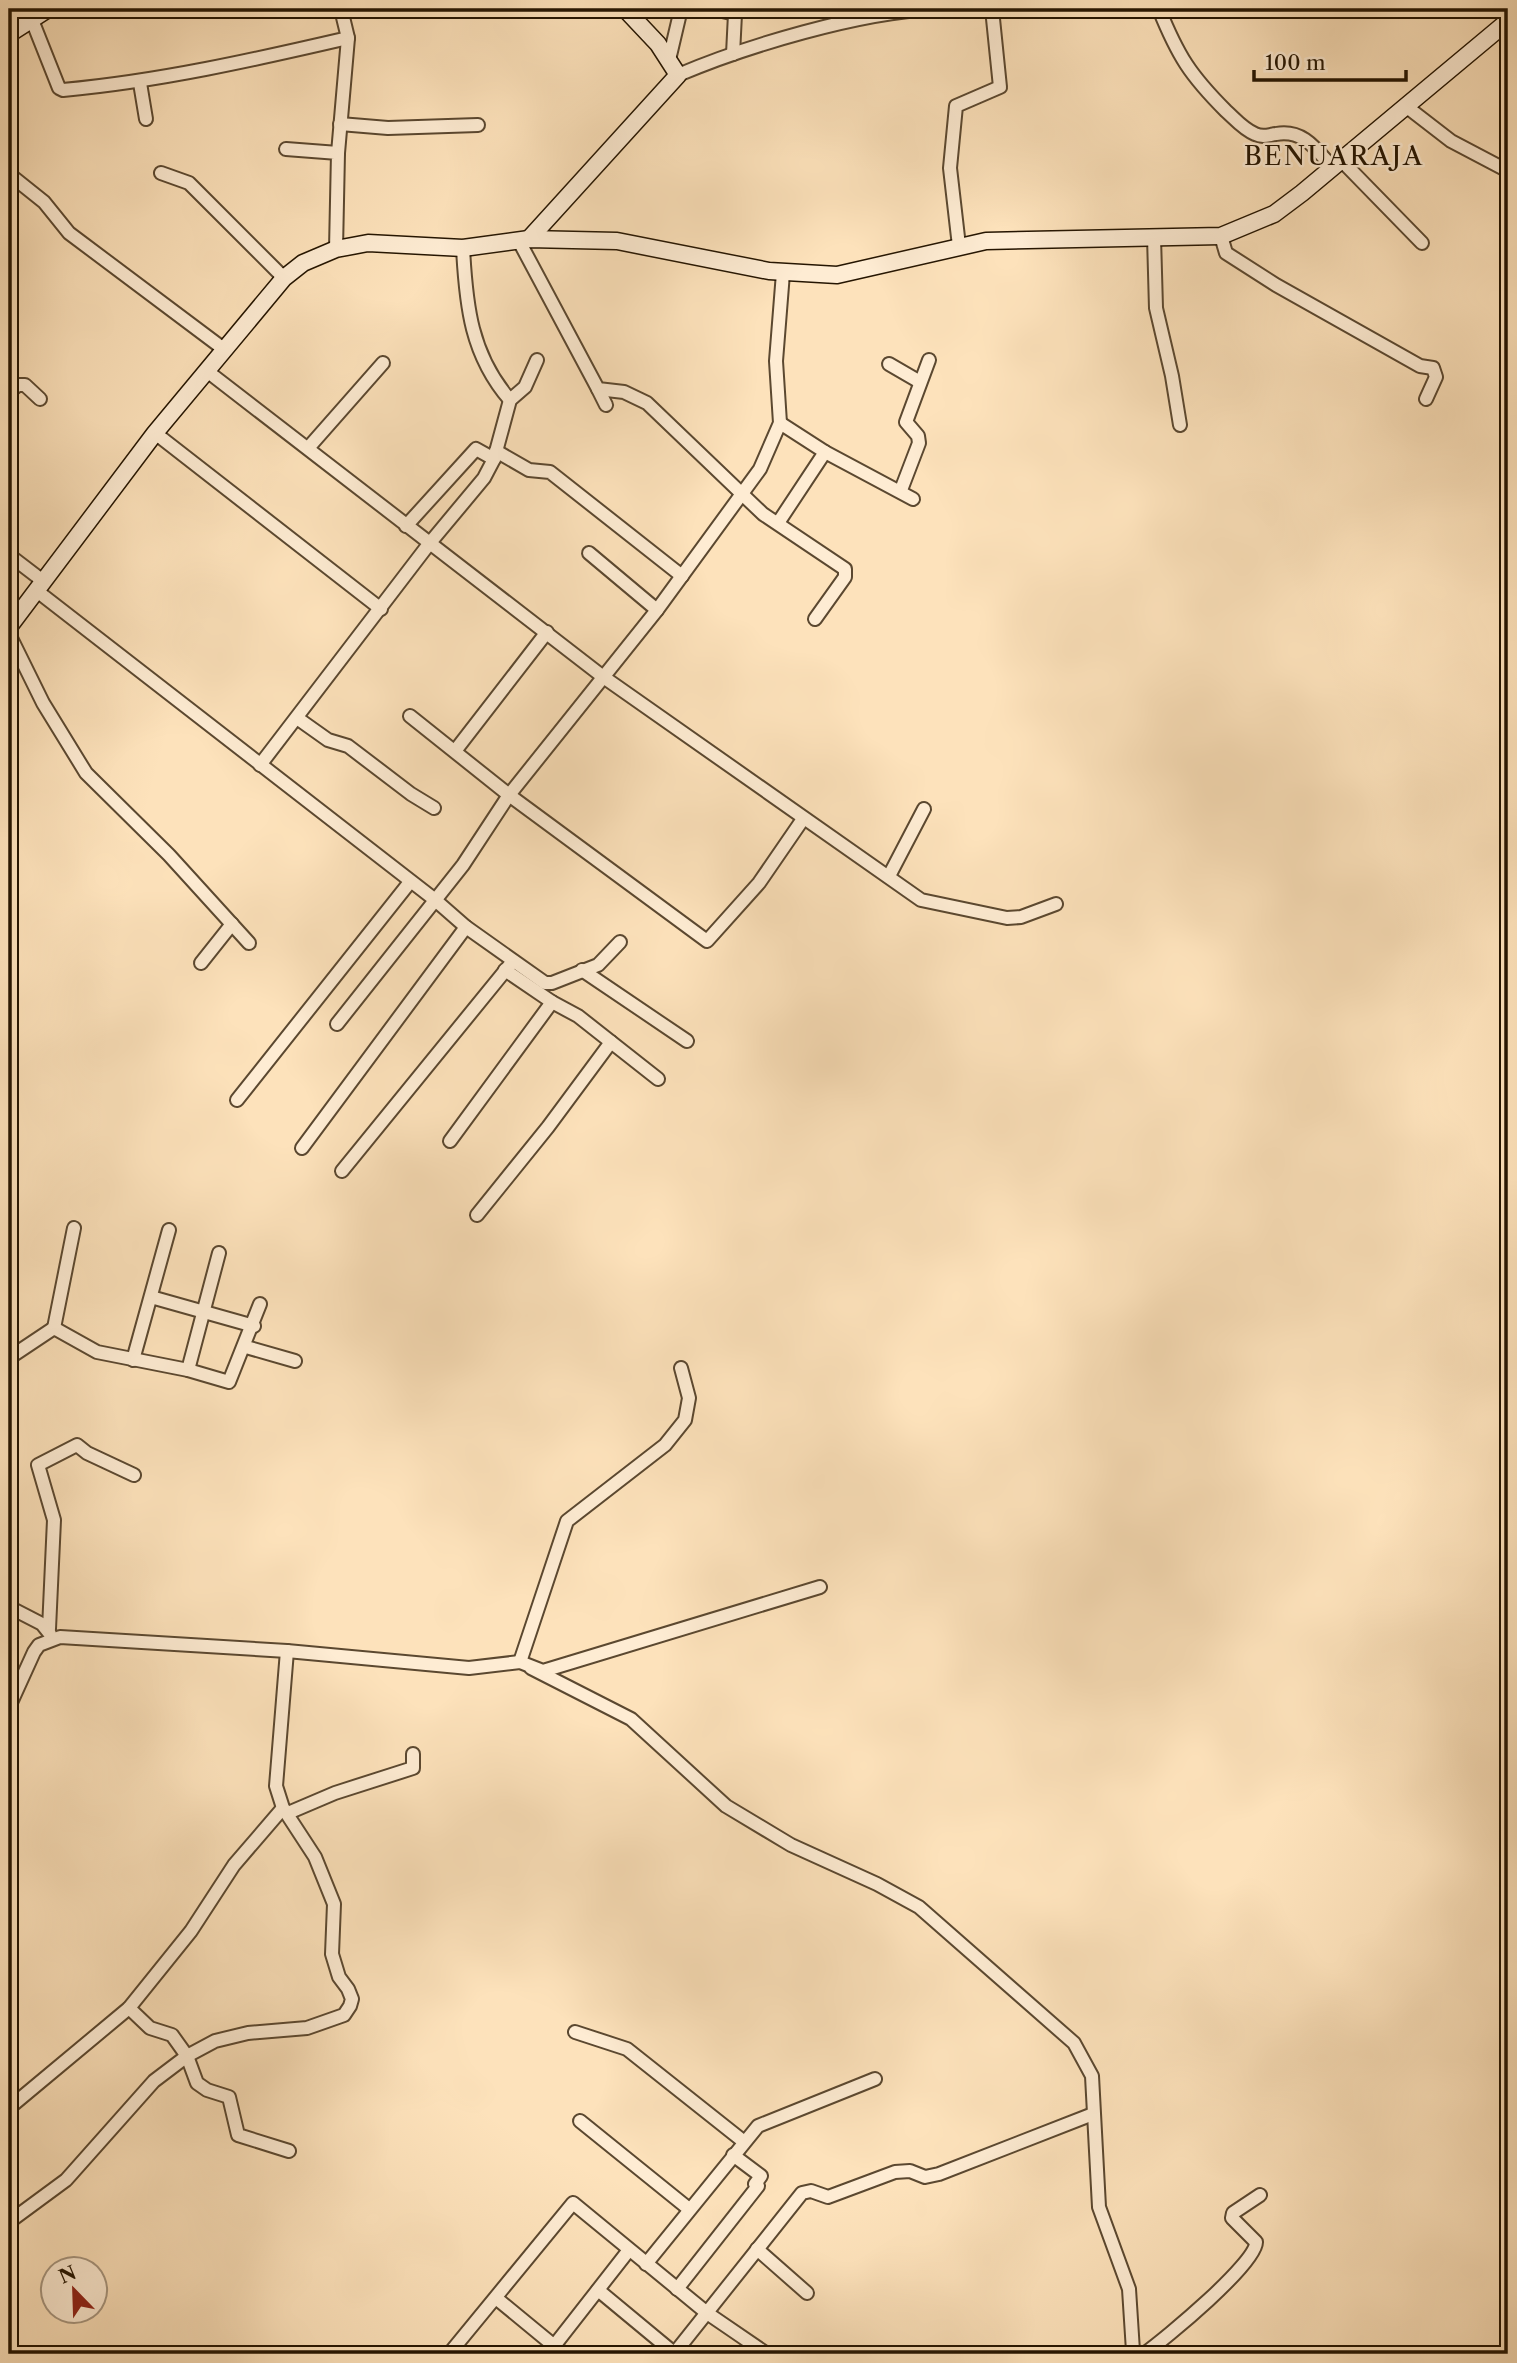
<svg xmlns="http://www.w3.org/2000/svg" width="1517" height="2363" font-family="'Libre Caslon Text',serif">
<rect width="100%" height="100%" fill="#fde2bb"/>
<filter id="stains"><feTurbulence type="fractalNoise" baseFrequency=".00286" numOctaves="4"/><feColorMatrix values="0 0 0 0 .2 0 0 0 0 .09 0 0 0 0 .02 0 0 0 .5 -.17"/></filter>
<radialGradient id="worn" r=".72"><stop offset=".6" stop-color="#630" stop-opacity="0"/><stop offset="1" stop-color="#630" stop-opacity=".3"/></radialGradient>
<g fill="none" stroke-linecap="round" stroke-linejoin="round">
<g stroke="#5b4830" stroke-width="16">
<g id="street">
<polyline points="714,9 735,14 733,54"/>
<path d="M1159 9C1178 56 1190 75 1226 111 1235 119 1243 129 1255 134 1263 138 1268 135 1276 134 1303 129 1316 149 1332 167"/>
<path d="M32 20 59 88 63 90C160 81 253 60 348 38L341 9"/>
<polyline points="669,60 681,9"/>
<path d="M678 75C746 46 860 12 934 9"/>
<polyline points="140,83 146,119"/>
<polyline points="1407,107 1451,141 1508,171"/>
<polyline points="340,124 388,128 478,125"/>
<polyline points="286,149 338,153 336,249"/>
<polyline points="338,153 348,38"/>
<polyline points="1341,160 1422,243"/>
<polyline points="161,173 189,183 284,278"/>
<polyline points="9,174 44,202 69,233 225,350"/>
<polyline points="1221,236 1226,253 1276,285 1420,366 1433,368 1436,377 1426,399"/>
<polyline points="1154,237 1156,308 1172,376 1180,425"/>
<polyline points="519,241 598,389 624,392 647,403 763,514 845,569 845,577 815,619"/>
<polyline points="959,246 950,168 956,106 1000,87 992,9"/>
<path d="M463 248C466 306 471 355 510 400"/>
<polyline points="889,364 920,382"/>
<polyline points="207,371 602,676 921,900 1007,918 1021,917 1056,904"/>
<polyline points="598,389 606,405"/>
<polyline points="9,392 18,385 25,385 40,399"/>
<polyline points="780,423 825,452 913,499"/>
<polyline points="155,433 381,609"/>
<polyline points="309,447 383,363"/>
<polyline points="496,451 529,470 550,472 682,576"/>
<polyline points="901,490 919,443 918,436 906,422 929,360"/>
<polyline points="778,523 825,452"/>
<polyline points="406,526 476,449 494,459"/>
<polyline points="589,553 657,610"/>
<polyline points="9,555 43,581"/>
<polyline points="37,591 434,899 466,927 545,983 552,983 598,965 620,942"/>
<polyline points="9,634 43,703 86,773 169,855 249,943"/>
<polyline points="410,716 509,795 707,941 759,883 803,819"/>
<polyline points="297,718 328,740 348,746 411,794 434,808"/>
<polyline points="455,751 547,632"/>
<polyline points="260,765 429,544 484,478 494,459 510,400 525,387 537,360"/>
<polyline points="889,876 924,809"/>
<polyline points="201,963 232,924"/>
<polyline points="582,970 687,1041"/>
<polyline points="552,1002 578,1016 658,1079"/>
<polyline points="337,1024 463,865 509,795 657,610 760,469 780,423 776,361 783,273"/>
<polyline points="237,1100 410,882"/>
<polyline points="450,1141 552,1002 505,970"/>
<polyline points="302,1148 466,927"/>
<polyline points="342,1171 513,961"/>
<polyline points="477,1215 548,1127 611,1042"/>
<polyline points="151,1297 254,1326"/>
<polyline points="54,1328 74,1228"/>
<polyline points="246,1347 295,1361"/>
<polyline points="9,1358 54,1328 97,1352 188,1370 229,1382 260,1304"/>
<polyline points="133,1360 169,1230"/>
<polyline points="188,1370 219,1253"/>
<polyline points="9,1607 42,1624 50,1634"/>
<polyline points="49,1629 54,1520 38,1465 77,1445 87,1453 134,1475"/>
<polyline points="520,1662 567,1521 665,1445 685,1420 689,1398 681,1368"/>
<polyline points="531,1668 631,1719 726,1806 791,1845 877,1884 919,1907 1074,2043 1092,2076 1099,2207 1129,2289 1133,2351 1136,2354"/>
<polyline points="9,1707 34,1652 39,1645 60,1637 287,1651 469,1668 520,1662 543,1671 820,1587"/>
<polyline points="288,1813 335,1793 413,1768 413,1754"/>
<polyline points="129,2008 150,2028 172,2035 187,2056 197,2083 207,2090 229,2097 238,2135 289,2151"/>
<polyline points="575,2032 627,2049 743,2141"/>
<polyline points="9,2108 129,2008 191,1931 234,1865 283,1808"/>
<polyline points="580,2121 689,2209"/>
<polyline points="9,2222 66,2180 154,2081 187,2056 215,2041 248,2033 307,2028 344,2015 350,2006 352,1999 348,1989 339,1977 332,1954 334,1904 315,1857 283,1808 276,1786 287,1651"/>
<polyline points="757,2249 807,2293"/>
<polyline points="646,2264 758,2126 875,2079"/>
<polyline points="677,2289 758,2186 755,2184 761,2176 733,2155"/>
<polyline points="598,2290 674,2353"/>
<polyline points="496,2298 564,2354"/>
<polyline points="554,2346 629,2250"/>
<polyline points="449,2354 573,2203 707,2313 767,2354"/>
<polyline points="674,2354 802,2193 811,2191 828,2197 895,2172 910,2171 925,2177 939,2174 1093,2114"/>
<path d="M1144 2354C1165 2339 1257 2263 1256 2242L1232 2218 1233 2213 1260 2195"/>
</g>
</g>
<g stroke="#251501" stroke-width="19">
<g id="secondary">
<polyline points="9,34 48,9"/>
<polyline points="529,239 678,75 658,44 625,9"/>
<polyline points="9,627 155,433 284,278 303,263 336,249 368,243 463,248 529,239 617,241 769,271 837,275 986,241 1221,236 1274,214 1302,193 1508,21"/>
</g>
</g>
<use href="#street" stroke="#feecd3" stroke-width="12"/>
<use href="#secondary" stroke="#feecd3" stroke-width="16"/>
</g>
<g text-anchor="middle" dominant-baseline="central" stroke-width="5" stroke-linejoin="round" paint-order="stroke">
<g font-size="26" letter-spacing="2" fill="#251501" stroke="#feecd3">
<text x="1334" y="156">BENUARAJA</text>
</g>
</g>
<rect width="1517" height="2363" fill="none" stroke="#fde2bb" stroke-width="35"/>
<rect x="10" y="10" width="1496" height="2342" fill="none" stroke="#251501" stroke-width="3.5"/>
<rect x="18" y="18" width="1482" height="2328" fill="none" stroke="#251501" stroke-width="2"/>
<g transform="translate(74 2290) rotate(337)"><circle r="33" fill="#feecd3" stroke="#a7967f" stroke-width="2"/>
<path d="M0-5L12 26L0 18L-12 26Z" fill="#8f2418"/>
<text y="-10" font-size="19" font-weight="bold" text-anchor="middle" fill="#251501">N</text>
</g>
<path d="M1254 70v10h152v-10" fill="none" stroke="#251501" stroke-width="3.5"/>
<text x="1265" y="70" font-size="21" fill="#251501" stroke="#feecd3" stroke-width="5" paint-order="stroke">100 m</text>
<rect width="100%" height="100%" filter="url(#stains)"/>
<rect width="100%" height="100%" fill="url(#worn)"/>
</svg>
